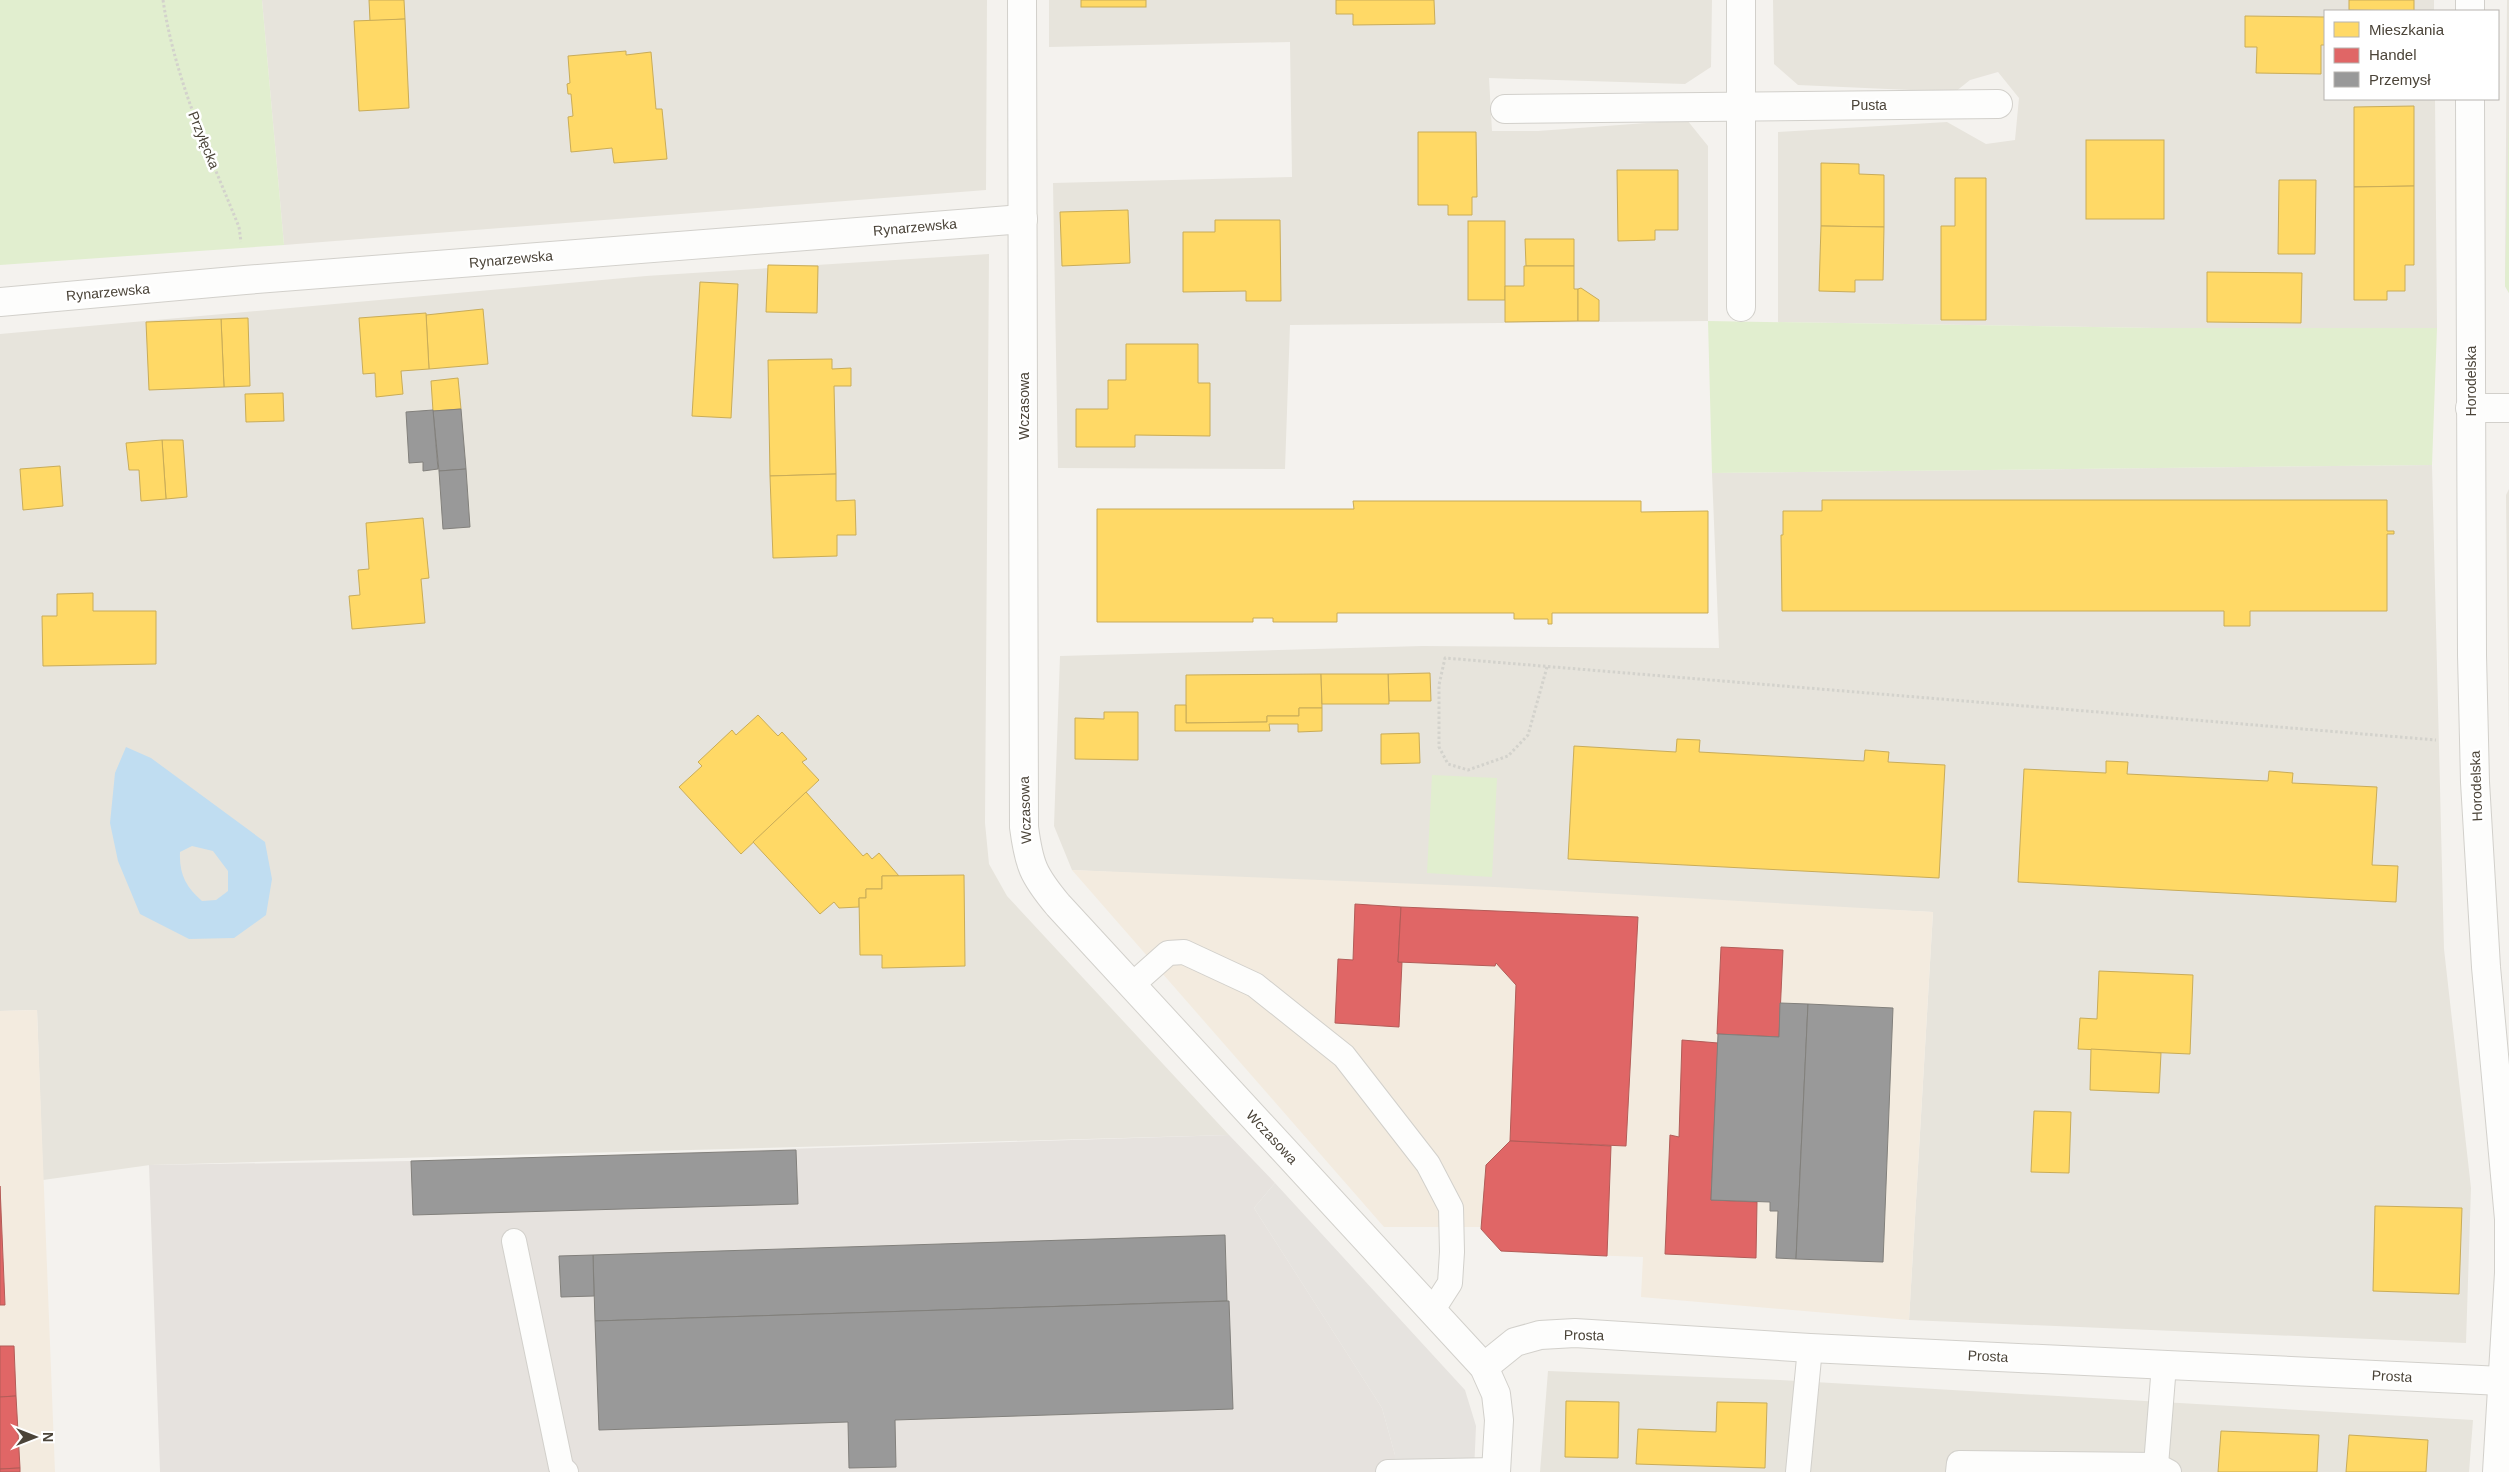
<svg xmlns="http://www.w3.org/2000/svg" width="2509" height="1472" font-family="Helvetica,sans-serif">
<rect width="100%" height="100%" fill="#f4f2ee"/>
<g fill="#e7e4dc">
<polygon points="262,0 987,0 986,190 284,245"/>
<polygon points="1049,0 1712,0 1711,67 1685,84 1489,78 1492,131 1538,131 1687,120 1708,146 1708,321 1290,325 1285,469 1058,468 1053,183 1292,177 1290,42 1049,47"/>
<polygon points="1773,0 2434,0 2434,11 2325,11 2325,99 2435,99 2437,328 2156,328 1778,322 1778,132 1947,122 1986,144 2015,140 2019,98 1998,72 1970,80 1955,92 1798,85 1774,64"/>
<polygon points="2507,0 2509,0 2509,293 2505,286"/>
<polygon points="989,254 985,823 989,864 1007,896 1229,1135 150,1165 43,1180 37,1010 0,1011 0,334 646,276"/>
<polygon points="2432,465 2444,949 2471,1188 2466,1343 1909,1320 1933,912 1072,870 1054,826 1060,656 1422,646 1719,648 1712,473"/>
<polygon points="2509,489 2509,744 2506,495"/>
<polygon points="1548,1371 1780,1380 2473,1420 2469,1472 1540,1472"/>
</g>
<g fill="#f3ebdf">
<polygon points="1072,870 1495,887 1933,912 1909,1320 1641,1297 1643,1257 1505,1252 1483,1227 1384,1227"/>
<polygon points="37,1010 55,1472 0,1472 0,1011"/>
</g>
<polygon fill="#e6e2de" points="1229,1135 1275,1183 1254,1208 1382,1408 1395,1455 1395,1472 160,1472 149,1165 411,1161"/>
<g fill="#e1eecf">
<polygon points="0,0 262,0 284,245 0,265"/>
<polygon points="2509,119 2509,293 2505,286"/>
<polygon points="1708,321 2156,328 2437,328 2432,465 1712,473"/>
<polygon points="1432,775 1497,778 1492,877 1427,873"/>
</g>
<polygon fill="#e6e3df" points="1275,1183 1465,1390 1476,1426 1474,1472 1395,1472 1395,1455 1382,1408 1254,1208"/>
<path fill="#c0ddf1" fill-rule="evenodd" d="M126 747 151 758 265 842 272 879 266 915 234 938 189 939 140 914 118 861 110 823 115 773ZM192 846 213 851 228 871V891L216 900 202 901C186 887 179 874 180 852Z"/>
<g fill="#ffd966" stroke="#c9ac58">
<polygon points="369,0 404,0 405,19 370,21"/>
<rect x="1081" y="0" width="65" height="7"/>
<polygon points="1336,0 1434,0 1435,24 1353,25 1353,14 1336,14"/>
<polygon points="2349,0 2414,0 2414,11 2349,10"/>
<polygon points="2245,16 2325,17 2325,45 2321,45 2321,74 2256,73 2257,47 2245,47"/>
<polygon points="405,19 409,108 359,111 354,21"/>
<polygon points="626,51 626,55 651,52 656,109 662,109 667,159 614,163 612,148 571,152 568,117 573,116 571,94 568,94 567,84 570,83 568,56"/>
<polygon points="2414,106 2414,186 2354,187 2354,107"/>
<polygon points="1418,132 1476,132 1477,197 1472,197 1472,215 1448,215 1448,205 1418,205"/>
<rect x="2086" y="140" width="78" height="79"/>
<polygon points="1821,163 1859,164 1859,174 1884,175 1884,227 1821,226"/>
<polygon points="1617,170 1678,170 1678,230 1655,230 1655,240 1618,241"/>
<polygon points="1955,178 1986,178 1986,320 1941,320 1941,226 1955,226"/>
<polygon points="2279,180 2316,180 2315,254 2278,254"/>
<polygon points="2414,186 2414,265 2405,265 2405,291 2387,291 2387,300 2354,300 2354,187"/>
<polygon points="1128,210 1130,263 1062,266 1060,212"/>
<polygon points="1215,220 1280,220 1281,301 1246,301 1246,291 1183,292 1183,232 1215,232"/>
<rect x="1468" y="221" width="37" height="79"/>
<polygon points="1821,226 1884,227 1883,280 1855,280 1855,292 1819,291"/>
<polygon points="1525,239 1574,239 1574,266 1526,266"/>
<polygon points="768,265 818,266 817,313 766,312"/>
<polygon points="1524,266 1574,266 1574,289 1578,289 1578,321 1505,322 1505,286 1524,286"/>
<polygon points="2207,272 2302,273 2301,323 2207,322"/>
<polygon points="700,282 738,284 731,418 692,416"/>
<polygon points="1581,288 1599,300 1599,321 1578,321 1578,289"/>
<polygon points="483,309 488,364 429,369 426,315"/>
<polygon points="426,313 429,369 401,371 403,394 376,397 375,373 363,374 359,318"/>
<polygon points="248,318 250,386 224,387 221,319"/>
<polygon points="221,319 224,387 149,390 146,322"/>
<polygon points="1126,344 1198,344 1198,383 1210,383 1210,436 1135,435 1135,447 1076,447 1076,409 1108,409 1108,380 1126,380"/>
<polygon points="832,359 832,369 851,368 851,386 834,386 836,474 770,476 768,360"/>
<polygon points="458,378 461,409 433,411 431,381"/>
<polygon points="283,393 284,421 246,422 245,394"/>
<polygon points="162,440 183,440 187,497 166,499"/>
<polygon points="162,440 166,499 141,501 139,470 129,470 126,443"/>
<polygon points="60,466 63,506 23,510 20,469"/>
<polygon points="836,474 836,501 855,500 856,535 837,535 837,556 773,558 770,476"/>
<polygon points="1822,500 2387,500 2387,531 2394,531 2394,534 2387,534 2387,611 2250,611 2250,626 2224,626 2224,611 1782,611 1781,535 1783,535 1783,511 1822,511"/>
<polygon points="1353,501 1641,501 1641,512 1708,511 1708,613 1552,613 1552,624 1548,624 1548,619 1514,619 1514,613 1337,613 1337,622 1273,622 1273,618 1253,618 1253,622 1097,622 1097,509 1354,509"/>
<polygon points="423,518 429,578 421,579 425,623 352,629 349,596 360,595 358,570 369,569 366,523"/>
<polygon points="93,593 93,611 156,611 156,664 43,666 42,616 57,616 57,594"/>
<polygon points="1430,673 1431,701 1389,701 1388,674"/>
<polygon points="1321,674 1322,708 1299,708 1299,716 1267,716 1267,722 1186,723 1186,675"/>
<polygon points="1321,674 1388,674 1389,704 1322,704"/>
<polygon points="1175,705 1186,705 1186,723 1267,722 1267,716 1299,716 1299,708 1322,708 1322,731 1298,732 1298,724 1269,724 1270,731 1175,731"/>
<polygon points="1104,712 1138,712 1138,760 1075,759 1075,718 1104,719"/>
<polygon points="758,715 778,736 782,732 807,759 802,762 819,780 741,854 679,787 702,766 698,762 732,730 736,735"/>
<polygon points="1419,733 1420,763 1381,764 1381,734"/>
<polygon points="1677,739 1700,740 1699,752 1864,761 1865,750 1889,752 1888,762 1945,765 1939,878 1568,859 1574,746 1676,752"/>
<polygon points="2106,761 2128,762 2127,774 2268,781 2269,771 2293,773 2292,783 2377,787 2372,865 2398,866 2396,902 2018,882 2024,769 2106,773"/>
<polygon points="806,792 863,856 867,853 872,859 879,853 899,876 882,876 882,889 866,889 866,898 859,898 859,907 839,908 834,902 820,914 753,842"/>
<polygon points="964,875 965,966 882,968 882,955 860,955 859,898 866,898 866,889 882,889 882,876"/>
<polygon points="2099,971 2193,975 2190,1054 2078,1049 2080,1018 2097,1019"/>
<polygon points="2091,1049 2161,1053 2159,1093 2090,1090"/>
<polygon points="2034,1111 2071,1112 2069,1173 2031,1172"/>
<polygon points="2375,1206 2462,1208 2459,1294 2373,1291"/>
<polygon points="1566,1401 1619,1402 1618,1458 1565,1457"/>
<polygon points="1717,1402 1767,1403 1765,1468 1636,1464 1638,1429 1716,1432"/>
<polygon points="2221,1431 2319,1435 2317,1472 2218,1472"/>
<polygon points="2349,1435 2428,1440 2426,1472 2346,1472"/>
</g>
<g fill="#e06666" stroke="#b35c58">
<polygon points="1355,904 1401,907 1398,962 1402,962 1399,1027 1335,1023 1338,959 1353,960"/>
<polygon points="1401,907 1638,917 1626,1146 1510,1141 1516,985 1496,963 1495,966 1398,962"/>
<polygon points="1721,947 1783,950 1779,1037 1717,1034"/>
<polygon points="1682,1040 1718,1043 1711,1200 1757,1202 1756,1258 1665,1254 1670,1135 1679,1137"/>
<polygon points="1510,1141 1611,1146 1607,1256 1501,1251 1481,1229 1486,1165"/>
<polygon points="0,1186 5,1305 0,1305"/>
<polygon points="0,1346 14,1346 16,1396 0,1397"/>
<polygon points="16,1396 20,1468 0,1469 0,1397"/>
<polygon points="20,1468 20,1472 0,1472 0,1469"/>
</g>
<g fill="#999" stroke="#82807c">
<polygon points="461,409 466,469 439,471 433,411"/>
<polygon points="433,410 438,469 423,471 423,462 409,463 406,412"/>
<polygon points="466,469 470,527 443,529 439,471"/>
<polygon points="1780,1003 1808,1004 1796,1259 1776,1258 1778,1211 1770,1211 1770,1202 1711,1200 1718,1034 1779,1037"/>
<polygon points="1808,1004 1893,1008 1883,1262 1796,1259"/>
<polygon points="796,1150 798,1204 413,1215 411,1161"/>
<polygon points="1225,1235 1227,1301 595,1321 593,1255"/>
<polygon points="593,1255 594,1296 561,1297 559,1256"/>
<polygon points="1229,1301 1233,1409 895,1420 896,1467 849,1468 848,1422 599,1430 595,1321"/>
</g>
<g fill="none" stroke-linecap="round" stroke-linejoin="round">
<g stroke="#d2d0cb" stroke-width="26">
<g id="service">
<polyline points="1132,985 1168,953 1184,952 1255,985 1344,1056 1428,1164 1451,1208 1452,1252 1450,1283 1432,1311"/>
<polyline points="514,1241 561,1467 566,1472"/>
<polyline points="2164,1365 2156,1465 2169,1472"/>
<polyline points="1388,1472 1496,1470"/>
<polyline points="1798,1472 1810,1348"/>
<polyline points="1958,1472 1959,1463 2156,1465"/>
</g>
</g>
<g stroke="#d2d0cb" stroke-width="30">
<g id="minor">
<path d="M1022 0 1024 827C1029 865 1033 875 1058 905L1484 1367 1496 1394 1499 1420 1496 1472"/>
<polyline points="2470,0 2470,11"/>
<polyline points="2470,99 2472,655 2475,782 2486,967 2509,1219 2509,1273 2497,1472"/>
<polyline points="1505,109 1998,104"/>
<polyline points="0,302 245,280 1023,219"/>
<polyline points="1741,307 1741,0"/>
<polyline points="2470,408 2509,408"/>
<polyline points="1484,1367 1515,1342 1540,1335 1575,1333 1810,1348 2502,1381"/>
</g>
</g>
<g stroke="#d3d2cc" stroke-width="3" stroke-dasharray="2.5 2.5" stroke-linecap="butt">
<path d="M163 0C175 80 209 153 239 227L241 242"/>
<polyline points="1547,667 1528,735 1508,756 1468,770 1448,764 1439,747 1439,685 1445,658 2436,740"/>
</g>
<use href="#service" stroke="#fdfdfc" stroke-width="24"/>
<use href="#minor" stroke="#fdfdfc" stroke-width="28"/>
</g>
<g text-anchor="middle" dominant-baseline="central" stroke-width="5" stroke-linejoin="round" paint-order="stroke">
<g font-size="14" fill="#4b4439" stroke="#fff">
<text x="1869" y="105">Pusta</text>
<text transform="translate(204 140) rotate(68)">Przyłęcka</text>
<text transform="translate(915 227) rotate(-5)">Rynarzewska</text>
<text transform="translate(511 259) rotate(-5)">Rynarzewska</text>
<text transform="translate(108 292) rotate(-5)">Rynarzewska</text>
<text transform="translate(2471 381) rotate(-90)">Horodelska</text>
<text transform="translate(1024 406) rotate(-90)">Wczasowa</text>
<text transform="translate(2476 786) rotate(-92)">Horodelska</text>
<text transform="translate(1025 810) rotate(-92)">Wczasowa</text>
<text transform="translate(1272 1137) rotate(47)">Wczasowa</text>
<text transform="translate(1584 1335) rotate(1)">Prosta</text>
<text transform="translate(1988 1356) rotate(3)">Prosta</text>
<text transform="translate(2392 1376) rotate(3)">Prosta</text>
</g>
</g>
<rect x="2324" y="10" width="175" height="90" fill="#ffffff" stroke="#b7b4b0"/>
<rect x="2334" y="22" width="25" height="15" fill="#ffd966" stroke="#b7b4b0"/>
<text x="2369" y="35" font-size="15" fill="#4b4439">Mieszkania</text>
<rect x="2334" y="48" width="25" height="15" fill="#e06666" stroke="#b7b4b0"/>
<text x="2369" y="60" font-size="15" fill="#4b4439">Handel</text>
<rect x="2334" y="72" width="25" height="15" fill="#999999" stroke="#b7b4b0"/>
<text x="2369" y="85" font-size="15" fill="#4b4439">Przemysł</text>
<g transform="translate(35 1437) rotate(90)" stroke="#ffffff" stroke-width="4" paint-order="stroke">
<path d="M0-4L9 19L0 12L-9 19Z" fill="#4b4439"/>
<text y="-8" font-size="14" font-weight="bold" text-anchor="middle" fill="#4b4439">N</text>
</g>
</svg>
